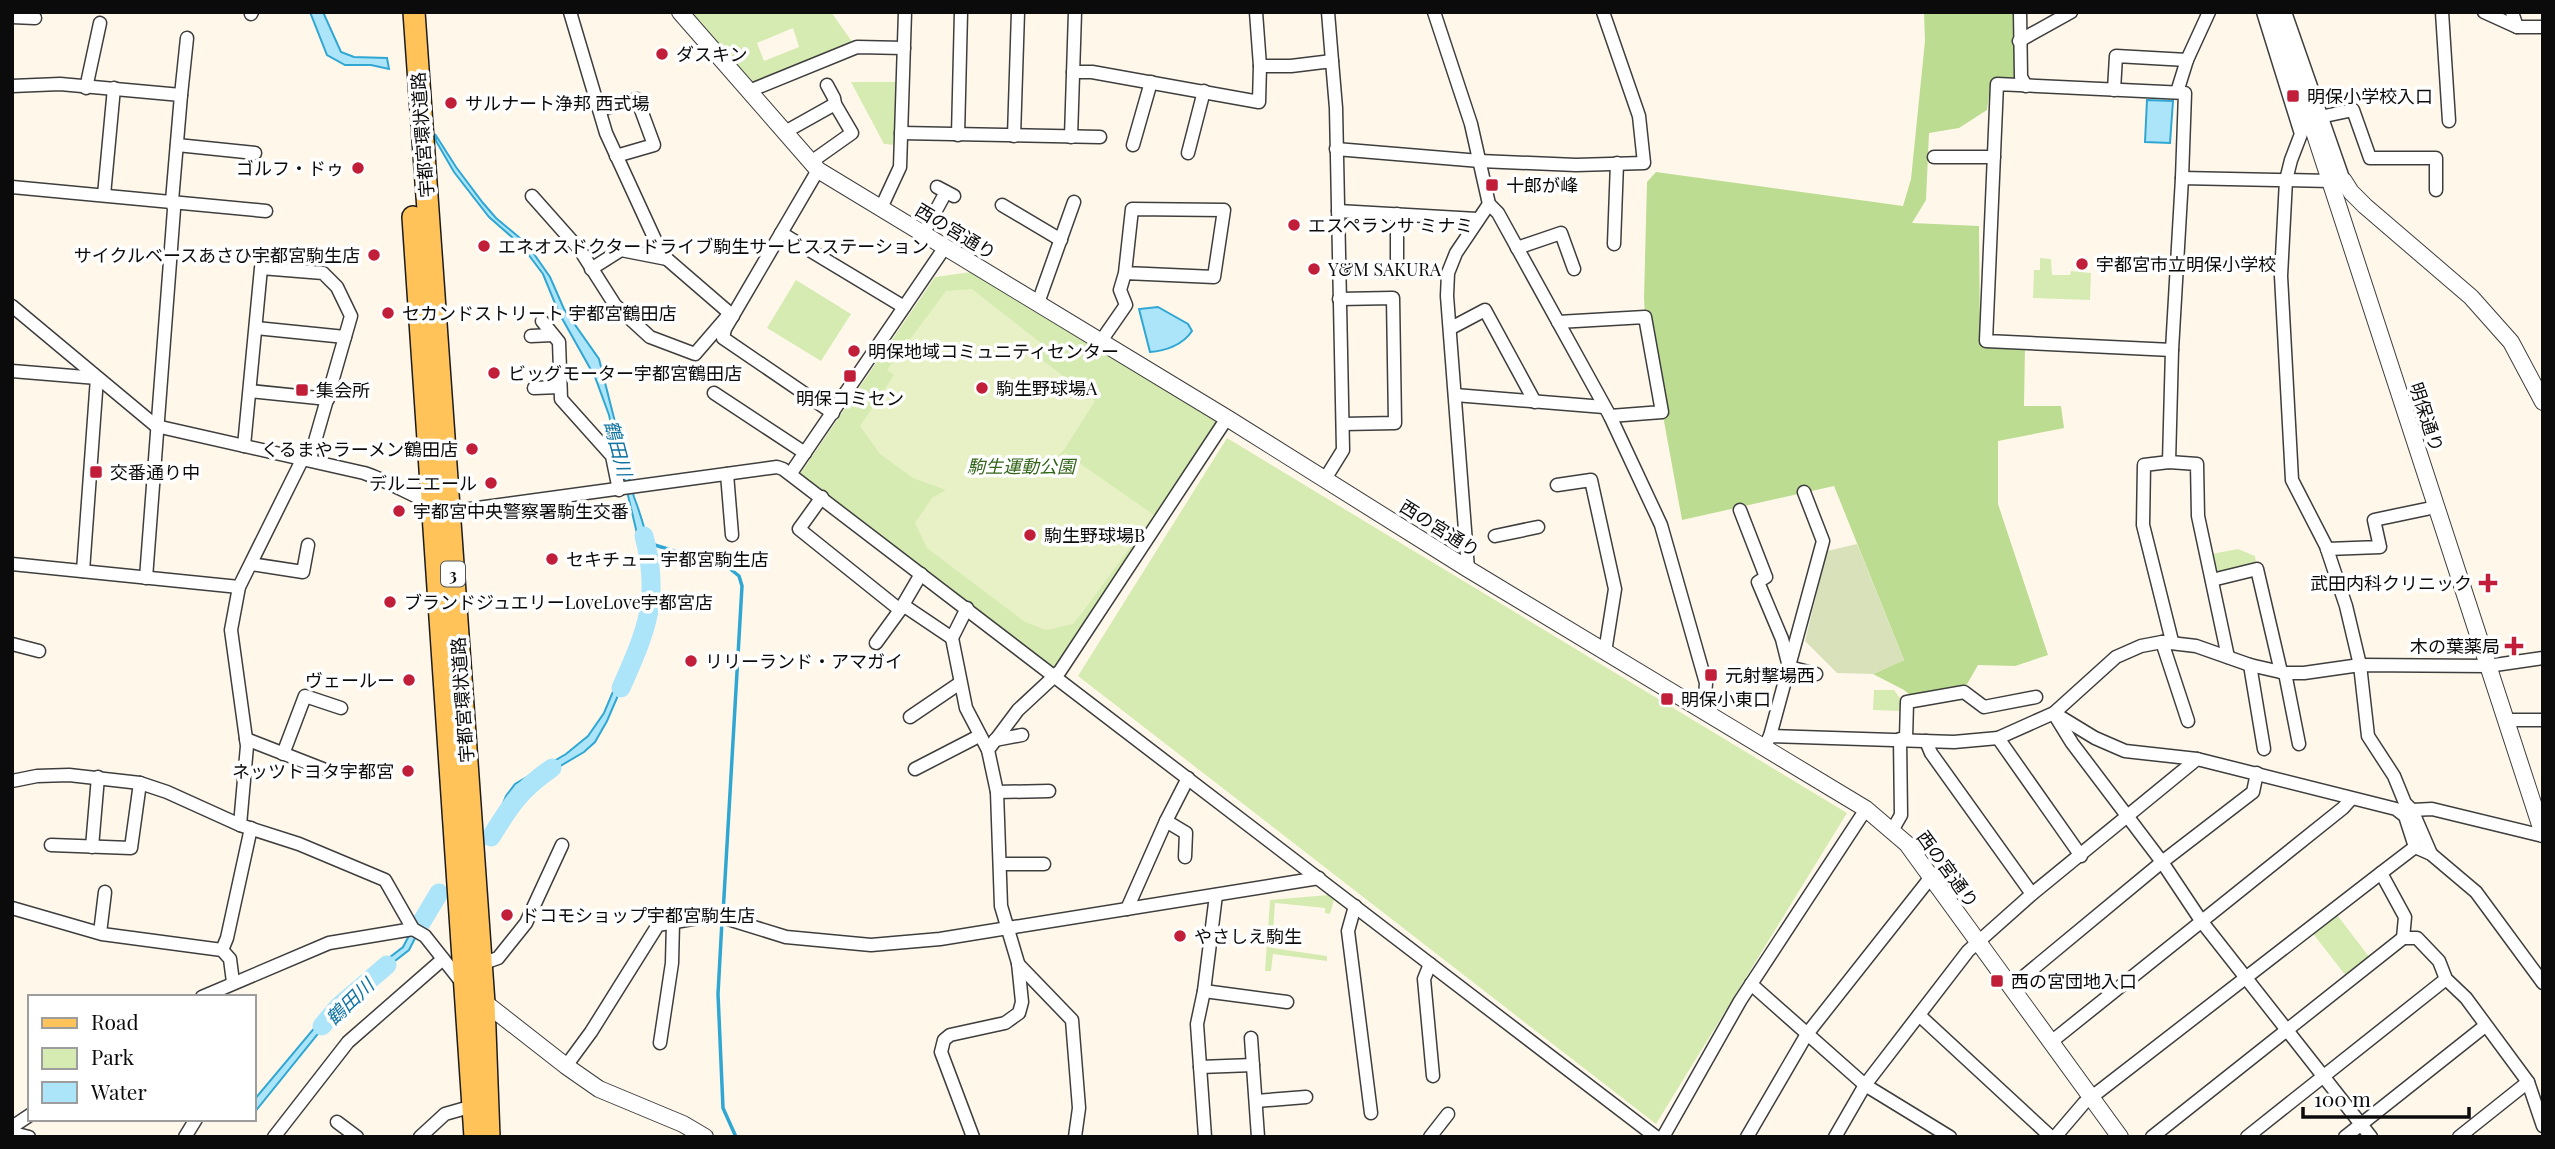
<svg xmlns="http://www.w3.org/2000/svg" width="2555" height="1149" font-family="'Playfair Display','Noto Sans JP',serif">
<rect width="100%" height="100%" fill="#fff8ea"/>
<g fill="#d6ebb2" fill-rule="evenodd">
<path d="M692 12H831L853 43 754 85ZM793 28 799 47 764 61 757 43Z"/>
<polygon points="851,82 896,82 896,145 884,144"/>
<polygon points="2040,258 2051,259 2052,275 2070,275 2071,271 2091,273 2090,300 2033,298 2034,270 2040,270"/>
<polygon points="971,272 1219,421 1055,671 800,474 935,277"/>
<polygon points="796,280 851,314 821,361 767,328"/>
<polygon points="1227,438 1847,813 1656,1124 1078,676"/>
<polygon points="2238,549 2255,556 2257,569 2212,580 2206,555"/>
<polygon points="1874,690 1894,690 1902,701 1901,711 1873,710"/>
<polygon points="1328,895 1334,900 1330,914 1325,913 1325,908 1275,903 1272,948 1327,956 1327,961 1273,954 1271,971 1265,971 1270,900"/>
<polygon points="2334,911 2370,958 2346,976 2311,931"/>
</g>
<polygon fill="#bcdc91" points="1924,12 2020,12 2021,77 1991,80 1987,110 1959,128 1929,133 1926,200 1912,223 1979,226 1980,344 2025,347 2024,406 2061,406 2064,428 1998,441 1998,504 2048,655 2015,666 1978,665 1966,686 1915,699 1904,690 1873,674 1904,660 1834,486 1682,520 1645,317 1644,298 1647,182 1656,172 1903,206 1911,179 1925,41"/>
<polygon fill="#d9e1bb" points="1857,544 1904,660 1873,674 1837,673 1805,641 1827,551"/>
<polygon fill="#e7f1c5" points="972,289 1041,343 1035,354 1095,401 1064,450 1055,459 1065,453 1154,515 1082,613 1073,624 1046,630 1025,622 927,548 915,523 932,498 946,490 913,478 880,454 860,426 894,375 887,370 946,291"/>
<g fill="#ace5f9" stroke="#30a6d3" stroke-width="2">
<polygon points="310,12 323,12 341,52 354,57 387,58 389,69 371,65 345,65 327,55"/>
<polygon points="2147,100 2173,101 2170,143 2145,142"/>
<path d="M435 134 456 167 483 203 496 218 527 244 550 277 564 309 599 359 634 497C647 531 660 582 651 619L607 721 595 742 584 752 518 791 495 834 482 846V839L495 823 506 796 515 784 566 754 588 736 604 713 647 611 648 580 609 415 595 377 559 313 543 274 522 246 489 217 454 172 436 141Z"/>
<path d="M1158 307 1188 324 1192 331C1183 345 1165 351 1150 352L1139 309Z"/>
<polygon points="434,888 439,891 409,950 346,999 254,1113 254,1100 337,1001 355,984 403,947"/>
</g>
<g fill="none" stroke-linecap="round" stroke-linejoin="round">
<g stroke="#30a6d3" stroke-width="3.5">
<polyline points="645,542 729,568 739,576 742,586 723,914"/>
<polyline points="722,921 718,994 723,1108 736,1137"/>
</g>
<g stroke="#ace5f9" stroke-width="19">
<path d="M621 688C646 631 661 599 644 536"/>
<path d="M491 837C510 806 520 790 552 768"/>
<polyline points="421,923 439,893"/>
<polyline points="322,1026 338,1007 387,965"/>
</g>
<g stroke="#3e3e3e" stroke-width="15">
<g id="minor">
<polyline points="570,12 606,133 657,244 667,259 733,316"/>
<polyline points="1256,12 1260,66 1291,66 1332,61 1336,108 1343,450 1325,479"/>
<polyline points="1328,12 1332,61"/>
<polyline points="1434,12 1471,124 1489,204 1498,213 1610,416 1661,525 1706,683 1705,696 1699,708"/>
<polyline points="2020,12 2021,77 2026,86"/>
<polyline points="2263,12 2301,134 2291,160 2286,180 2281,276 2292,480 2326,546 2346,606 2360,665 2368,736 2394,776 2405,803 2412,810 2431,854"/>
<polyline points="2285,12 2344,181"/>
<polyline points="2442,12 2449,121"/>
<polyline points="2484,12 2517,27 2543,27"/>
<polyline points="2512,12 2517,27"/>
<polyline points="251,14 252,12"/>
<polyline points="12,17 35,18"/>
<polyline points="2019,41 2071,12"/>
<polyline points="1073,72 1092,72 1259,102 1260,66"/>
<polyline points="827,85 834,98 835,104"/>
<polyline points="12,86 60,84 181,95 172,201 174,209 146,578"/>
<polyline points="86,88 100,23"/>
<polyline points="2114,90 2116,56 2187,60"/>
<polyline points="749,91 857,47 904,48"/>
<polyline points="2177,92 2187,60 2209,12"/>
<polyline points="181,95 187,38"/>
<polyline points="600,110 637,99 654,145 616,156"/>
<polyline points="2320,117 2353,110 2370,158 2436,158 2436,190"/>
<polyline points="785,132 835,104 852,133 811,162"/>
<polyline points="901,133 1100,137"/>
<polyline points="958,135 961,12"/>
<polyline points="1014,136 1018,12"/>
<polyline points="1071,137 1075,12"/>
<polyline points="177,145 255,153"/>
<polyline points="1133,145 1151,82"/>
<polyline points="1336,149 1480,161 1576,165 1644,163 1639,116 1603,12"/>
<polyline points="1188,153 1204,91"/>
<polyline points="1934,157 1994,157"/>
<polyline points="818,170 725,329 723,338 833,413"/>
<polyline points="12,187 266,211"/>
<polyline points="937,187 954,196"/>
<polyline points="104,195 114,88"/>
<polyline points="532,196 580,250 615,305 650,337 695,354 726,318"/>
<polyline points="1002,205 1061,240"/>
<polyline points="881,208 900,167 905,12"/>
<polyline points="1338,211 1477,219"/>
<polyline points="1397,214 1397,272"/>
<polyline points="781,233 904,307"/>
<polyline points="923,234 946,192"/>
<polyline points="1614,244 1617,163"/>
<polyline points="1517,248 1561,233 1574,269"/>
<polyline points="591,269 621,250 667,259"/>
<polyline points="1339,299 1393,298 1395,423 1343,424"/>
<polyline points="1038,303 1074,202"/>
<path d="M12 306 156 426 364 473C395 483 423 504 455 511L777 467 783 469 1656 1137"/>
<polyline points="542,321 559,342 561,399 612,456 619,490"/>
<polyline points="1558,322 1645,317 1662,412 1610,416"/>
<polyline points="256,328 345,337"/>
<polyline points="1451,328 1485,310 1535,402"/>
<polyline points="531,336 553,335"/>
<polyline points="1101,341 1126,305 1120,290 1125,273 1214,277 1224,210 1132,209 1125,273"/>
<polyline points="2172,350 1986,341 1997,84 2185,93 2182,178"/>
<polyline points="12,371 97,378"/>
<polyline points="534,388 560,387"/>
<polyline points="250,391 328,399"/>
<polyline points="714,393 805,453"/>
<polyline points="1455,395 1604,407"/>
<polyline points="2169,462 2172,350 2182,178 2331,181"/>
<polyline points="791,473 945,247"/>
<polyline points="727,474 732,535"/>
<polyline points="1557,485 1591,480 1615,589 1605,652"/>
<polyline points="822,497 799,529 900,610"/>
<polyline points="1740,510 1766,577 1758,582 1782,639 1789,667 1816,674"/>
<polyline points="1495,536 1538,527"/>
<polyline points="2327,549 2380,547 2374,520 2436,507"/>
<polyline points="12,564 239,587"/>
<polyline points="251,564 303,572 308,545"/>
<polyline points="1468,569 1447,296 1448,273 1456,253 1489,204"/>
<polyline points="83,571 97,378"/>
<polyline points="2212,580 2257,569 2281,672"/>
<polyline points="903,605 952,638"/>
<polyline points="967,608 952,638 966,708 988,750"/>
<polyline points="2172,641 2143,525 2144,465 2169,462 2197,464 2198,516 2228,657"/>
<polyline points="2162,642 2188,721"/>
<polyline points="876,643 900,610 921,574"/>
<polyline points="12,644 39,651"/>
<polyline points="2250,665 2264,749"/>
<polyline points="2285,673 2299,744"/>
<polyline points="2054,713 2095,738 2125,751 2197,759 2396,809 2405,816 2415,847 2431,854 2476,892 2543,983"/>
<polyline points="910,717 960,683"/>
<polyline points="2056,717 2072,743 2162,862 2202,922 2371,1137"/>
<polyline points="2505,720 2543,720"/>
<polyline points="1770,736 1823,541 1804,492"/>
<polyline points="1998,738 2081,856"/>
<polyline points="246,739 323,769"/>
<polyline points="1906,739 1907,702 1964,692 1984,707 2036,697"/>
<polyline points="995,740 1022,735"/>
<polyline points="1926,741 1931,753 2032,894"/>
<polyline points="1765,746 1770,736 1954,742 1998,738 2054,713 2116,657 2141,646 2162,642 2196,646 2250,665 2285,673 2304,673 2360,665 2488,666 2543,658"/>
<polyline points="283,754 305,696 341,708"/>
<polyline points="915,769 979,736"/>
<polyline points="12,781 37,776 69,775 140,783 167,792 240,825 299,844 385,880 413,929 425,936 463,984"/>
<polyline points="997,792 1049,791"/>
<polyline points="2412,810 2432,809 2543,836"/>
<polyline points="1166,821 1186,833 1185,857"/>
<polyline points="240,825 247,746 231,630 239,587 302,460 311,455 351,316 337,287 323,273 261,268 244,446"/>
<polyline points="1893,829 1901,815 1900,739"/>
<polyline points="51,845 131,848 140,783"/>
<polyline points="92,847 98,777"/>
<polyline points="2415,847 2381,873 2405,917 2403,938 2417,938 2439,961 2446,979 2466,998 2528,1082 2543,1126"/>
<polyline points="1000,864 1044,864"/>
<polyline points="1355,906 1348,931 1371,1113"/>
<polyline points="12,908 102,934 222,950 230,959 233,982"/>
<polyline points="1127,909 1166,821 1188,778"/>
<polyline points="100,933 105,892"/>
<polyline points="222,950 227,938 251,828"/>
<polyline points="481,964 498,958 526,923 562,845"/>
<polyline points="1018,964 1072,1020 1079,1108 1075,1137"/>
<polyline points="1430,964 1424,979 1433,1076"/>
<polyline points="1751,984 1865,1085 1950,1137"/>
<polyline points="2011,987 2162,862 2253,792 2257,773"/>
<polyline points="1204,991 1287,1002"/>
<polyline points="202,997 329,943 413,929"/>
<polyline points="1919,1015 2051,1137"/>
<polyline points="1251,1038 1258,1137"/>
<polyline points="2051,1042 2343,808 2351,799"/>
<polyline points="660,1043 672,963 673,922"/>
<polyline points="566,1066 591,1032 658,925 715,915 786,937 871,945 940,939 1319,878"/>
<polyline points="1200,1067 1253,1065"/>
<polyline points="1256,1101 1306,1097"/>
<polyline points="337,1122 357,1137"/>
<polyline points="12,1127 30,1115"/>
<polyline points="12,1127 17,1134 29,1137"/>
<polyline points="185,1137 196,1119"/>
<polyline points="274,1137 348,1042 443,959"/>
<polyline points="420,1137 445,1114 473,1106"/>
<polyline points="973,1137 941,1052 944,1040 950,1035 1005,1023 1019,1013 1022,1002 1018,963 1001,906 997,792 988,750 1018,710 1060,671 1227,418"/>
<polyline points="1205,1137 1197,1024 1204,991 1216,895"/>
<polyline points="1430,1137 1448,1114"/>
<polyline points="1663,1137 1740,1001 1866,809"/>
<polyline points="1747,1137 1807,1034 1931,877"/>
<polyline points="1835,1137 1865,1085 1968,951 2032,894 2197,759"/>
<polyline points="2055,1137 2084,1103 2381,873"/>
<polyline points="2152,1137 2403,938"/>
<polyline points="2247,1137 2446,979"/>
<polyline points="2345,1137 2485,1026"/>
<polyline points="2459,1137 2528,1082"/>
</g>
</g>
<g stroke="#3e3e3e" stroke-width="18">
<g id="tertiary">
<polyline points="680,12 818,170 1227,418 1468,569 1866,809 1907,844 2120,1137"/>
<polyline points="2275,12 2543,834"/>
<polyline points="2331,181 2344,181 2351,192 2365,206 2471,297 2511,342 2543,402"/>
<polyline points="479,998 566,1066 599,1089 683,1124 705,1137"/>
</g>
</g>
<g stroke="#1c1c1c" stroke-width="24">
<g id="primary">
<polyline points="414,12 484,1003 489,1137"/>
<polyline points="413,217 475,1137"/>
</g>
</g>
<use href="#minor" stroke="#fff" stroke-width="12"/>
<use href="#tertiary" stroke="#fff" stroke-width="16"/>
<use href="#primary" stroke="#ffc35a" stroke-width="21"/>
</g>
<g fill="#c11e3a" stroke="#fff" stroke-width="2.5">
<circle cx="662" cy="54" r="7"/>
<rect x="2286" y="89" width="14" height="14" rx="3.5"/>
<circle cx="451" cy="103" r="7"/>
<circle cx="358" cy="168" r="7"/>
<rect x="1485" y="178" width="14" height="14" rx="3.5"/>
<circle cx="1294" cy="225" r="7"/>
<circle cx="484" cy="246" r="7"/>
<circle cx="374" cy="255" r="7"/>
<circle cx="2082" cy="264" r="7"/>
<circle cx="1314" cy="269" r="7"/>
<circle cx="388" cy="313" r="7"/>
<circle cx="854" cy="351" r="7"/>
<circle cx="494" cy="373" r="7"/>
<rect x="843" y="369" width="14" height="14" rx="3.5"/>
<circle cx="982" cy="388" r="7"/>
<rect x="295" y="383" width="14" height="14" rx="3.5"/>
<circle cx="472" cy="449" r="7"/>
<rect x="89" y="465" width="14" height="14" rx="3.5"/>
<circle cx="491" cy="483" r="7"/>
<circle cx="399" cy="511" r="7"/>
<circle cx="1030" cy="535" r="7"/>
<circle cx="552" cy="559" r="7"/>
<path d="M2484.5 572.5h7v7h7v7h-7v7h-7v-7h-7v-7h7z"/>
<circle cx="390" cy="602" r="7"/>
<path d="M2510.5 635.5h7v7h7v7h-7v7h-7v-7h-7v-7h7z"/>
<circle cx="691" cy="661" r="7"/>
<rect x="1704" y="668" width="14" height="14" rx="3.5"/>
<circle cx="409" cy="680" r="7"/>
<rect x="1660" y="692" width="14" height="14" rx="3.5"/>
<circle cx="408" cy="771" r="7"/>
<circle cx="507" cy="915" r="7"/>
<circle cx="1180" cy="936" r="7"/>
<rect x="1990" y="974" width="14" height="14" rx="3.5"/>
</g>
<g text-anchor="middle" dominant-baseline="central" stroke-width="7" stroke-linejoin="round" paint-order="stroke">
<rect fill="#fff" stroke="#545454" stroke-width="2" x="441" y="561.5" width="24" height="25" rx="5"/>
<g font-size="16" font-weight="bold" fill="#0b0b0b">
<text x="453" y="574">3</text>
</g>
<g font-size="18" fill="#0b0b0b" stroke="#fff" text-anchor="start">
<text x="676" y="54">ダスキン</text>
<text x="2307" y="96">明保小学校入口</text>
<text x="465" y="103">サルナート浄邦 西式場</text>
<text x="344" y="168" text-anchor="end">ゴルフ・ドゥ</text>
<text x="1506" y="185">十郎が峰</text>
<text x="1308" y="225">エスペランサ ミナミ</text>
<text x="498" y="246">エネオスドクタードライブ駒生サービスステーション</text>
<text x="360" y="255" text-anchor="end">サイクルベースあさひ宇都宮駒生店</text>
<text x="2096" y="264">宇都宮市立明保小学校</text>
<text x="1328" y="269">Y&amp;M SAKURA</text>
<text x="402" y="313">セカンドストリート 宇都宮鶴田店</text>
<text x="868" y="351">明保地域コミュニティセンター</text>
<text x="508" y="373">ビッグモーター宇都宮鶴田店</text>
<text x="996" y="388">駒生野球場A</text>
<text x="316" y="390">集会所</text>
<text x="850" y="398" text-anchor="middle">明保コミセン</text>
<text x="458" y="449" text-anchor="end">くるまやラーメン鶴田店</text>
<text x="110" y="472">交番通り中</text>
<text x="477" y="483" text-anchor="end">デルニエール</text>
<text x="413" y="511">宇都宮中央警察署駒生交番</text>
<text x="1044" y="535">駒生野球場B</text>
<text x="566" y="559">セキチュー 宇都宮駒生店</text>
<text x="2472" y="583" text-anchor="end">武田内科クリニック</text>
<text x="404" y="602">ブランドジュエリーLoveLove宇都宮店</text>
<text x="2500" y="646" text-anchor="end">木の葉薬局</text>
<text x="705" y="661">リリーランド・アマガイ</text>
<text x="1725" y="675">元射撃場西</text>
<text x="395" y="680" text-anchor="end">ヴェールー</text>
<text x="1681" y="699">明保小東口</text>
<text x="394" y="771" text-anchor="end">ネッツトヨタ宇都宮</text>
<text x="521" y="915">ドコモショップ宇都宮駒生店</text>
<text x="1194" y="936">やさしえ駒生</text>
<text x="2011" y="981">西の宮団地入口</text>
</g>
<g font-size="18" fill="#0b0b0b" stroke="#fff">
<text transform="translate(422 135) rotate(-94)">宇都宮環状道路</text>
<text transform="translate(956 231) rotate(31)">西の宮通り</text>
<text transform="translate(2427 417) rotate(72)">明保通り</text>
<text transform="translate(1440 528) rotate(32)">西の宮通り</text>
<text transform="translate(462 700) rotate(-94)">宇都宮環状道路</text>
<text transform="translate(1948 869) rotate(54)">西の宮通り</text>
</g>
<g font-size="18" font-style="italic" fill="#33651a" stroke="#fff">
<text x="1021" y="466">駒生運動公園</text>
</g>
<g font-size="19" font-style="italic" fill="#1074a2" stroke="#fff">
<text transform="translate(619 448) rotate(75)">鶴田川</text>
<text transform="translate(349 1001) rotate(-44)">鶴田川</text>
</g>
</g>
<rect width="2555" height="1149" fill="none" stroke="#0b0b0b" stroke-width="28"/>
<rect x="28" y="995" width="228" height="126" fill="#ffffff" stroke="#9d9d9d" stroke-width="2"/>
<rect x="42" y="1018" width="35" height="10" fill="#ffc35a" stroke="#9d9d9d" stroke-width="2"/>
<text x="91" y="1030" font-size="21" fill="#0b0b0b">Road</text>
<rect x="42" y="1048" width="35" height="21" fill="#d6ebb2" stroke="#9d9d9d" stroke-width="2"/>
<text x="91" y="1065" font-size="21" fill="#0b0b0b">Park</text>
<rect x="42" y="1082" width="35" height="21" fill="#ace5f9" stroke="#9d9d9d" stroke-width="2"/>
<text x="91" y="1100" font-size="21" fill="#0b0b0b">Water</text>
<path d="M2303 1107v10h166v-10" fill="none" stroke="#0b0b0b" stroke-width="3.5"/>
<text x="2314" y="1107" font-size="21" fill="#0b0b0b" stroke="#ffffff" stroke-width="5" paint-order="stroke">100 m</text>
</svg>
